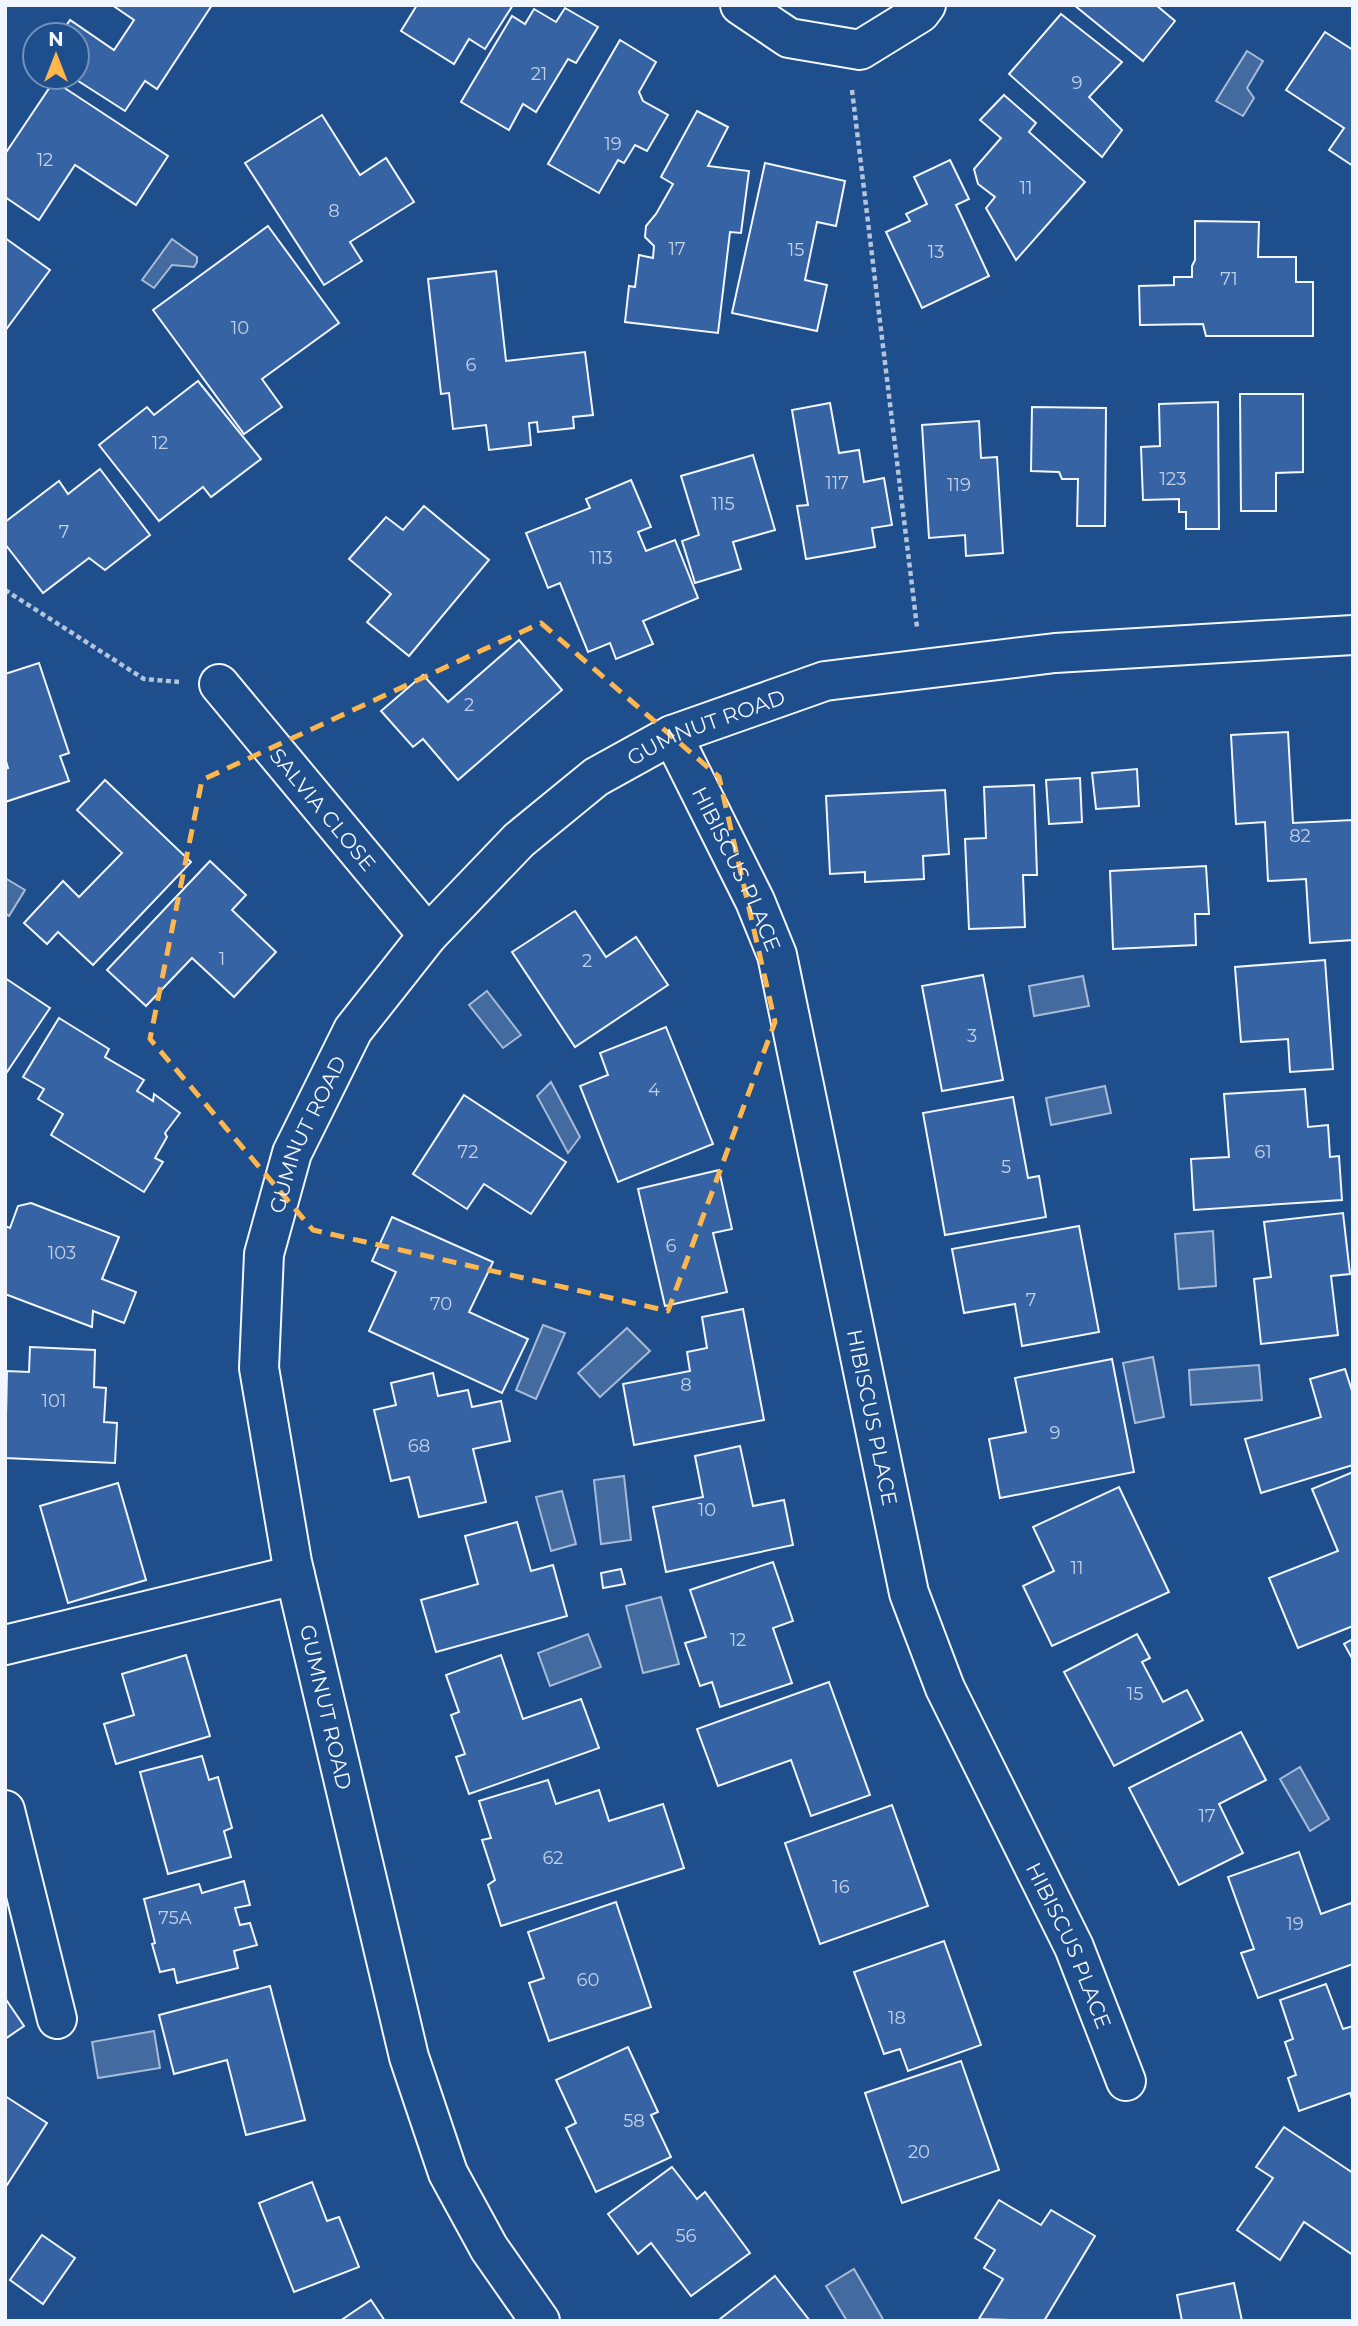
<svg xmlns="http://www.w3.org/2000/svg" width="1358" height="2326" font-family="Montserrat,sans-serif">
<rect width="100%" height="100%" fill="#1f4e8c"/>
<g fill="#446ba0" stroke="#a8bbd7" stroke-width="2">
<polygon points="1247,51 1263,61 1247,88 1254,98 1243,116 1216,101"/>
<polygon points="172,239 197,257 197,262 194,267 172,265 154,288 142,280"/>
<polygon points="5,878 25,890 9,916 5,913"/>
<polygon points="1083,976 1089,1006 1034,1016 1029,986"/>
<polygon points="487,991 521,1035 503,1048 469,1005"/>
<polygon points="551,1082 580,1137 568,1153 537,1096"/>
<polygon points="1105,1086 1111,1113 1051,1125 1046,1098"/>
<polygon points="1213,1231 1216,1286 1179,1289 1175,1234"/>
<polygon points="543,1325 565,1333 536,1399 516,1390"/>
<polygon points="627,1328 650,1351 600,1397 578,1373"/>
<polygon points="1153,1357 1164,1417 1135,1423 1123,1363"/>
<polygon points="1259,1365 1262,1400 1191,1405 1189,1370"/>
<polygon points="624,1476 631,1540 601,1544 594,1480"/>
<polygon points="562,1491 576,1544 551,1551 536,1497"/>
<polygon points="661,1597 679,1664 643,1673 626,1606"/>
<polygon points="588,1634 601,1667 550,1686 538,1653"/>
<polygon points="1300,1767 1329,1819 1310,1831 1280,1779"/>
<polygon points="154,2031 160,2068 98,2078 92,2042"/>
<polygon points="854,2269 884,2321 847,2321 826,2286"/>
</g>
<g fill="#3563a3" stroke="#f2f6ff" stroke-width="2">
<polygon points="112,5 212,5 157,89 145,81 125,111 72,77 77,77 77,35 60,35 70,20 114,50 134,20"/>
<polygon points="417,5 513,5 485,49 469,39 454,64 401,31"/>
<polygon points="1074,5 1156,5 1175,21 1143,61"/>
<polygon points="565,8 598,27 576,63 568,59 536,112 523,104 509,130 461,102 512,16 525,24 534,9 556,22"/>
<polygon points="1061,14 1122,62 1089,97 1122,130 1102,157 1009,74"/>
<polygon points="1325,32 1353,50 1353,166 1329,150 1344,128 1286,90"/>
<polygon points="620,40 656,62 639,92 643,101 668,115 647,151 635,145 624,163 618,160 599,193 548,164"/>
<polygon points="54,81 168,156 136,205 75,165 39,220 5,197 5,154"/>
<polygon points="1004,95 1036,123 1029,132 1085,182 1016,260 986,208 995,197 978,184 974,169 1001,138 980,120"/>
<polygon points="697,111 728,127 708,166 749,171 741,233 730,232 718,333 625,322 629,286 635,287 639,255 653,258 654,246 645,237 646,226 656,214 673,184 661,177"/>
<polygon points="322,115 360,175 386,158 414,202 350,242 362,261 324,285 245,163"/>
<polygon points="950,160 969,199 956,205 989,276 922,308 886,232 910,221 906,214 927,204 914,177"/>
<polygon points="765,163 845,181 836,226 817,222 805,280 827,285 817,331 732,313"/>
<polygon points="1195,221 1259,222 1258,257 1296,257 1296,282 1313,282 1313,336 1206,336 1203,324 1140,325 1139,286 1174,285 1174,277 1192,277 1192,266 1195,260"/>
<polygon points="268,226 339,323 262,379 282,407 244,434 153,310"/>
<polygon points="5,238 50,270 5,331"/>
<polygon points="496,271 506,361 585,352 593,415 573,417 574,428 538,432 537,422 529,423 531,445 489,450 486,425 453,429 449,393 441,394 428,279"/>
<polygon points="198,381 261,459 211,497 203,487 159,521 99,445 147,407 154,415"/>
<polygon points="1240,394 1303,394 1303,472 1276,473 1276,511 1241,511"/>
<polygon points="1218,402 1219,529 1186,529 1186,512 1179,512 1179,499 1143,500 1141,447 1160,446 1159,404"/>
<polygon points="830,403 839,453 859,450 864,482 884,478 892,525 872,528 875,547 806,559 797,506 808,505 792,410"/>
<polygon points="1032,407 1106,408 1105,526 1077,526 1078,479 1062,479 1059,472 1031,471"/>
<polygon points="979,421 981,458 997,457 1003,553 966,556 965,535 929,538 922,425"/>
<polygon points="753,455 775,530 733,542 741,569 695,583 682,541 699,535 681,476"/>
<polygon points="100,469 150,535 105,570 89,558 43,593 5,544 5,522 59,481 68,494"/>
<polygon points="631,480 651,527 638,532 646,551 675,540 698,598 643,621 653,644 616,659 610,643 588,652 560,583 548,588 526,533 590,508 586,499"/>
<polygon points="424,506 489,560 409,656 367,622 391,594 349,559 386,517 403,530"/>
<polygon points="519,640 562,690 458,780 423,739 413,747 381,711 423,675 448,702"/>
<polygon points="39,663 69,753 60,756 69,781 5,802 5,769 8,768 5,758 5,674"/>
<polygon points="1288,732 1293,823 1353,820 1353,940 1310,943 1306,879 1268,881 1265,822 1236,824 1231,735"/>
<polygon points="1137,769 1139,806 1096,809 1092,773"/>
<polygon points="1080,778 1082,822 1049,824 1046,780"/>
<polygon points="105,780 191,862 93,965 58,932 47,944 24,923 63,881 79,897 122,853 77,810"/>
<polygon points="1034,785 1037,875 1023,875 1025,927 969,929 965,839 986,838 984,787"/>
<polygon points="945,790 949,854 923,856 924,879 865,882 865,872 830,874 826,796"/>
<polygon points="210,861 246,895 232,910 276,952 234,997 192,958 146,1006 107,970"/>
<polygon points="1206,866 1209,914 1195,914 1196,945 1113,949 1110,871"/>
<polygon points="575,911 606,957 636,937 668,985 575,1047 512,952"/>
<polygon points="1325,960 1333,1069 1290,1072 1288,1039 1241,1042 1235,967"/>
<polygon points="983,975 1003,1080 942,1091 922,986"/>
<polygon points="5,978 50,1008 5,1075"/>
<polygon points="59,1018 109,1049 105,1057 144,1080 137,1091 153,1101 154,1094 180,1113 165,1133 167,1137 155,1158 163,1162 144,1192 51,1135 63,1114 38,1099 44,1089 23,1077"/>
<polygon points="666,1027 713,1144 618,1182 580,1086 608,1075 600,1053"/>
<polygon points="1305,1089 1308,1127 1328,1125 1330,1157 1339,1156 1342,1200 1194,1210 1191,1159 1229,1157 1224,1094"/>
<polygon points="464,1095 566,1162 531,1214 484,1184 467,1209 413,1174"/>
<polygon points="1013,1097 1028,1178 1039,1176 1046,1217 945,1235 923,1113"/>
<polygon points="719,1170 732,1229 713,1233 727,1292 665,1306 638,1189"/>
<polygon points="31,1203 119,1237 102,1279 136,1292 124,1323 93,1311 92,1327 5,1294 5,1226 10,1228 18,1206"/>
<polygon points="1343,1213 1350,1274 1331,1276 1338,1335 1261,1344 1254,1279 1271,1277 1264,1222"/>
<polygon points="392,1217 493,1262 469,1312 528,1339 502,1393 369,1331 396,1272 372,1261"/>
<polygon points="1079,1226 1099,1332 1022,1346 1015,1304 964,1313 952,1249"/>
<polygon points="743,1309 764,1420 634,1445 623,1384 690,1371 687,1352 707,1348 702,1317"/>
<polygon points="30,1347 95,1350 94,1387 106,1388 104,1422 117,1423 115,1463 5,1458 7,1371 29,1372"/>
<polygon points="1112,1359 1134,1472 1000,1498 989,1439 1026,1432 1015,1378"/>
<polygon points="1345,1369 1353,1394 1353,1465 1261,1493 1245,1439 1321,1417 1310,1379"/>
<polygon points="433,1373 438,1396 468,1390 472,1407 501,1401 510,1441 473,1449 486,1502 419,1517 409,1477 391,1481 374,1410 396,1405 391,1383"/>
<polygon points="740,1446 753,1506 784,1500 793,1545 666,1572 653,1507 703,1497 695,1456"/>
<polygon points="1353,1472 1353,1626 1298,1648 1269,1578 1338,1551 1312,1489"/>
<polygon points="118,1483 146,1580 68,1603 40,1506"/>
<polygon points="1119,1487 1169,1592 1052,1646 1023,1586 1054,1571 1033,1527"/>
<polygon points="517,1522 531,1571 553,1565 567,1616 436,1652 421,1600 478,1584 465,1536"/>
<polygon points="773,1562 793,1621 773,1628 792,1683 720,1707 712,1682 700,1686 685,1643 706,1637 690,1590"/>
<polygon points="621,1569 625,1584 603,1588 601,1573"/>
<polygon points="1137,1634 1150,1658 1142,1662 1163,1702 1187,1690 1203,1720 1114,1766 1064,1672"/>
<polygon points="1353,1639 1353,1660 1344,1644"/>
<polygon points="186,1655 210,1736 116,1764 104,1724 134,1715 122,1674"/>
<polygon points="501,1655 523,1719 581,1699 599,1748 469,1794 456,1757 465,1754 451,1715 459,1712 446,1675"/>
<polygon points="829,1682 870,1795 811,1816 791,1760 718,1786 697,1729"/>
<polygon points="1241,1732 1266,1780 1219,1804 1243,1853 1179,1885 1129,1788"/>
<polygon points="202,1756 209,1780 218,1777 232,1828 224,1831 231,1857 168,1874 140,1772"/>
<polygon points="548,1780 556,1804 599,1790 609,1821 663,1804 684,1868 501,1926 488,1885 495,1880 482,1840 491,1838 479,1801"/>
<polygon points="892,1805 928,1906 820,1944 785,1843"/>
<polygon points="1299,1852 1321,1914 1351,1903 1353,1909 1353,1964 1258,1998 1241,1953 1254,1949 1228,1877"/>
<polygon points="244,1881 250,1905 235,1908 240,1925 250,1923 257,1945 234,1951 238,1968 177,1983 174,1969 160,1972 152,1944 155,1943 144,1899 199,1884 202,1893"/>
<polygon points="616,1902 651,2007 549,2041 529,1983 544,1978 528,1932"/>
<polygon points="944,1941 981,2045 908,2071 900,2049 884,2054 854,1972"/>
<polygon points="1326,1984 1343,2029 1353,2026 1353,2102 1350,2093 1299,2111 1288,2078 1296,2075 1285,2042 1293,2039 1280,2000"/>
<polygon points="270,1986 305,2120 246,2135 227,2060 174,2074 159,2015"/>
<polygon points="5,1998 24,2026 5,2039"/>
<polygon points="628,2047 658,2112 651,2115 671,2157 596,2192 566,2128 576,2123 556,2080"/>
<polygon points="961,2061 999,2170 902,2203 865,2093"/>
<polygon points="5,2096 47,2123 7,2185 5,2184"/>
<polygon points="1284,2127 1353,2173 1353,2255 1304,2222 1280,2260 1237,2230 1273,2178 1256,2167"/>
<polygon points="672,2167 697,2199 705,2192 750,2253 691,2296 651,2243 638,2254 608,2214"/>
<polygon points="312,2182 327,2221 339,2217 359,2267 294,2292 259,2203"/>
<polygon points="999,2200 1041,2225 1051,2210 1095,2236 1044,2321 979,2319 1003,2279 984,2268 995,2250 975,2238"/>
<polygon points="42,2235 75,2258 43,2304 10,2280"/>
<polygon points="775,2276 810,2321 721,2321 720,2319"/>
<polygon points="1234,2283 1242,2321 1182,2321 1177,2295"/>
<polygon points="371,2300 385,2321 340,2321"/>
</g>
<g fill="none" stroke-linecap="round" stroke-linejoin="round">
<g stroke="#f2f6ff" stroke-width="42">
<g id="minor">
<polyline points="740,5 789,38 860,50 920,13 926,5"/>
<path id="s1" d="M219 684 428 935"/>
<path id="s2" d="M672 735 755 901 777 955 909 1593 945 1688 1074 1947 1126 2081"/>
<polyline points="5,1645 295,1575"/>
<polyline points="5,1810 57,2019"/>
<path id="s3" d="M540 2321 489 2248 448 2173 409 2057 292 1562 259 1368 264 1254 292 1153 353 1030 428 935 519 840 596 777 672 735 825 681 1055 653 1353 635"/>
</g>
</g>
<g stroke="#b3c4dc" stroke-width="4.5" stroke-dasharray="5 3.5" stroke-linecap="butt">
<polyline points="852,90 917,627"/>
<polyline points="5,590 144,679 179,682"/>
</g>
<use href="#minor" stroke="#1f4e8c" stroke-width="38"/>
</g>
<path fill="none" stroke="#ffb74d" stroke-width="5" stroke-dasharray="14 9" stroke-linejoin="round" d="M541 623 719 777 775 1022 668 1311 313 1230 150 1039 202 780Z"/>
<g text-anchor="middle" dominant-baseline="central" stroke-width="5" stroke-linejoin="round" paint-order="stroke">
<g font-size="18" fill="#c3d1e8">
<text x="539" y="74">21</text>
<text x="1077" y="83">9</text>
<text x="613" y="144">19</text>
<text x="45" y="160">12</text>
<text x="1026" y="188">11</text>
<text x="334" y="211">8</text>
<text x="677" y="249">17</text>
<text x="796" y="250">15</text>
<text x="936" y="252">13</text>
<text x="1229" y="279">71</text>
<text x="240" y="328">10</text>
<text x="471" y="365">6</text>
<text x="160" y="443">12</text>
<text x="1173" y="479">123</text>
<text x="837" y="483">117</text>
<text x="959" y="485">119</text>
<text x="723" y="504">115</text>
<text x="64" y="532">7</text>
<text x="601" y="558">113</text>
<text x="469" y="705">2</text>
<text x="1300" y="836">82</text>
<text x="222" y="959">1</text>
<text x="587" y="961">2</text>
<text x="972" y="1036">3</text>
<text x="654" y="1090">4</text>
<text x="468" y="1152">72</text>
<text x="1263" y="1152">61</text>
<text x="1006" y="1167">5</text>
<text x="671" y="1246">6</text>
<text x="62" y="1253">103</text>
<text x="1031" y="1300">7</text>
<text x="441" y="1304">70</text>
<text x="686" y="1385">8</text>
<text x="54" y="1401">101</text>
<text x="1055" y="1433">9</text>
<text x="419" y="1446">68</text>
<text x="707" y="1510">10</text>
<text x="1077" y="1568">11</text>
<text x="738" y="1640">12</text>
<text x="1135" y="1694">15</text>
<text x="1207" y="1816">17</text>
<text x="553" y="1858">62</text>
<text x="841" y="1887">16</text>
<text x="175" y="1918">75A</text>
<text x="1295" y="1924">19</text>
<text x="588" y="1980">60</text>
<text x="897" y="2018">18</text>
<text x="634" y="2121">58</text>
<text x="919" y="2152">20</text>
<text x="686" y="2236">56</text>
</g>
<g font-size="21" fill="#f2f6ff" stroke="#1f4e8c">
<text stroke="none"><textPath href="#s3" startOffset="1832">GUMNUT ROAD</textPath></text>
<text stroke="none"><textPath href="#s1" startOffset="163">SALVIA CLOSE</textPath></text>
<text stroke="none"><textPath href="#s2" startOffset="149">HIBISCUS PLACE</textPath></text>
<text stroke="none"><textPath href="#s3" startOffset="1244">GUMNUT ROAD</textPath></text>
<text stroke="none"><textPath href="#s2" startOffset="716">HIBISCUS PLACE</textPath></text>
<text transform="translate(326 1707) rotate(77)">GUMNUT ROAD</text>
<text stroke="none"><textPath href="#s2" startOffset="1283">HIBISCUS PLACE</textPath></text>
</g>
</g>
<rect width="1358" height="2326" fill="none" stroke="#f2f6ff" stroke-width="14"/>
<g transform="translate(56 56)"><circle r="33" fill="#1f4e8c" stroke="#7391ba" stroke-width="2"/>
<path d="M0-5L12 26L0 18L-12 26Z" fill="#ffb74d"/>
<text y="-10" font-size="19" font-weight="bold" text-anchor="middle" fill="#f2f6ff">N</text>
</g>
</svg>
